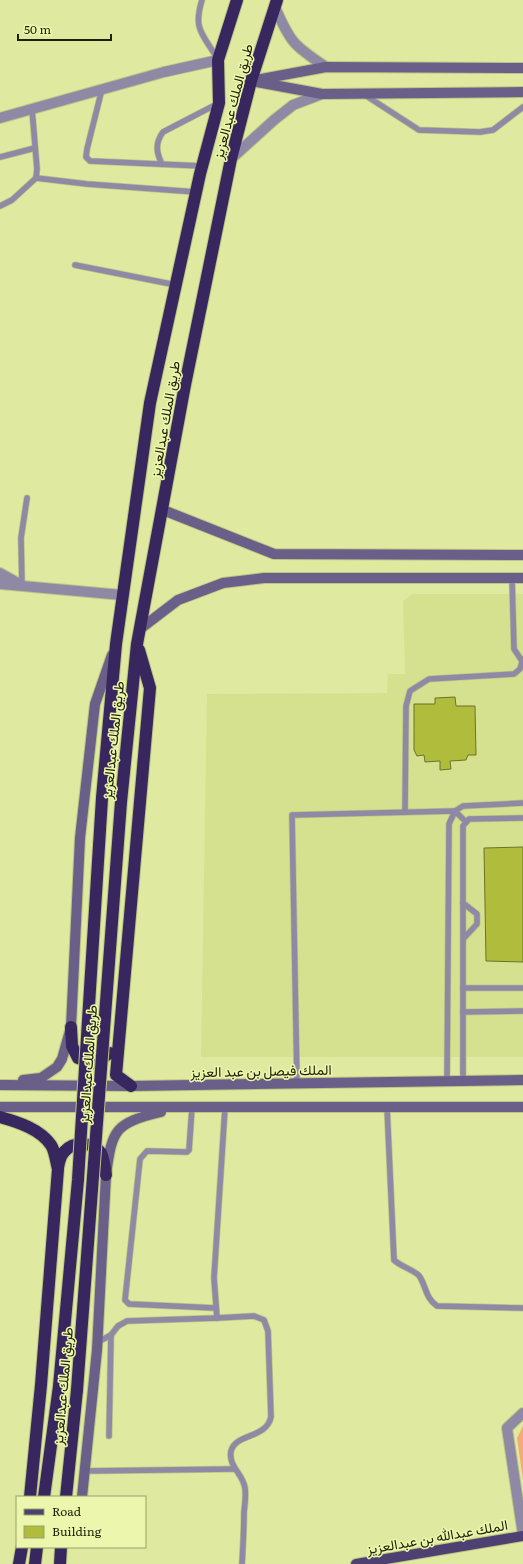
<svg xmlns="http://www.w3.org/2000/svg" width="523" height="1564" font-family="Literata,Vazirmatn,serif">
<rect width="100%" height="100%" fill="#dfeaa0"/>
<polygon fill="#d6e18f" points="412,594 523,594 523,1057 201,1057 207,694 387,693 388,674 405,674 403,601"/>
<polygon fill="#f4ab79" points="523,1426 523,1480 517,1438"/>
<g fill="#afbc3c" stroke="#6b732c">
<polygon points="455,697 456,706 475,706 476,755 468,755 466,760 450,761 451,769 440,770 440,761 425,762 424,755 417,756 414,750 414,704 435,704 435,698"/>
<polygon points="523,847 523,962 486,961 484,848"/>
</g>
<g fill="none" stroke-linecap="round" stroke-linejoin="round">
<g stroke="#bcc684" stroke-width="7">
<g id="lane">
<path d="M202 0C193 29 202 33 217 58"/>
<polyline points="102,89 87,149 86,157 90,161 202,166"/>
<polyline points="365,95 419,130 480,132 493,130 523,107"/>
<polyline points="0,157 35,148"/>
<path d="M162 164C156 152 155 143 163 132L217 104"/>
<polyline points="36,178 87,184 196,192"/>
<polyline points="0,206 12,200 36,178 37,169 32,109"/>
<polyline points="75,265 176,285"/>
<polyline points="512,578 514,649 522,661"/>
<polyline points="22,585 21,538 27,498"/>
<polyline points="405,812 406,706 410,691 429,679 514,674 520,669 523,659"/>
<polyline points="463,903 477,914 477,924 464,938"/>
<polyline points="463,988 523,988"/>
<polyline points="463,1012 523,1011"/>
<polyline points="447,1080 449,824 455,811 463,806 523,803"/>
<polyline points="463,1080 463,826 469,819 523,818"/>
<polyline points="297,1083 292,815 455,811 466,822"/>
<path d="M387 1107 394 1260C401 1267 417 1271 420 1277 427 1289 425 1297 437 1306L522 1308"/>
<polyline points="192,1108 189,1150 187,1152 147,1151 140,1159 125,1300 129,1304 215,1308"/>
<path d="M225 1108 214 1278 217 1318 254 1316 264 1320 268 1331 271 1417C266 1439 236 1433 231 1451 228 1466 243 1474 245 1488 246 1495 245 1504 244 1512 244 1529 243 1547 242 1564"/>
<polyline points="98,1342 111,1335 118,1326 127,1321 217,1318"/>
<polyline points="109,1436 111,1335"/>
<polyline points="86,1471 235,1469"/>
</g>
</g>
<g stroke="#bcc684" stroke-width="12">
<g id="street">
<path d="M275 7C290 42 294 46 326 67"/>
<polyline points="0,118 164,72 218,60"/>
<polyline points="231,159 274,120 293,105 322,94"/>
<polyline points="0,573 18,583"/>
<polyline points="0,584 122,595"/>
<polyline points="523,1413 507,1428 523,1535"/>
</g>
</g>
<g stroke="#bcc684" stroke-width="12">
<g id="secondary">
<polyline points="251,81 326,67 523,68"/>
<polyline points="257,82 322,94 523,92"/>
<polyline points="163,510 274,554 523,555"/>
<polyline points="140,629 178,600 223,583 264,578 523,578"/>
<polyline points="23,1080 41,1078 57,1067 62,1059 71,1027 80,838 95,704 112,655"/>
<polyline points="0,1085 131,1086 523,1080"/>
<polyline points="0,1107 523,1107"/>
<path d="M82 1497 97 1350 106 1175C112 1129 115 1123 161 1112"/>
</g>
</g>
<g stroke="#bcc684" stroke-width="12">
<polyline id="primary" points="356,1564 523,1536"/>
</g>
<g stroke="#bcc684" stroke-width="14">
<g id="highway">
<polyline points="102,798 116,644 150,403 200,174 219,103 218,60 237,0"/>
<polyline points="121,802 137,644 185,385 231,159 251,81 277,0"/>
<polyline points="71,1027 72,1046 78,1058 94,1063 110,1053"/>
<polyline points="131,1086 116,1075 150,688 139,650"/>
<path d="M0 1117C18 1122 40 1129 51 1145 55 1151 56 1162 58 1169L41 1385 30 1497"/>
<path d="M58 1168C59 1162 60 1155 65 1151 74 1141 94 1142 101 1153 104 1159 105 1169 106 1175"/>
<polyline points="44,1497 59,1386"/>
<polyline points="66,1497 77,1390"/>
<polyline points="19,1564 22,1547"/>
<polyline points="35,1564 37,1547"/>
<polyline points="60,1564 61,1547"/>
</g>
</g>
<use href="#lane" stroke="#8f89a6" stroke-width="5.5"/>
<use href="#street" stroke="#8f89a6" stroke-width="10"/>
<use href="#secondary" stroke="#695f88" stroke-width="10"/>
<use href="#primary" stroke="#4e4171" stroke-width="10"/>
<use href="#highway" stroke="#38275e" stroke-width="12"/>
<g stroke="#bcc684" stroke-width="14" stroke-linecap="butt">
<g id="highway-bridge">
<polyline points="59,1386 78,1180 102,798"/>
<polyline points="77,1390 121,802"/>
</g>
</g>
<use href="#highway-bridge" stroke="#38275e" stroke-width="12"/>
</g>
<g text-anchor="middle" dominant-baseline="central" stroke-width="3" stroke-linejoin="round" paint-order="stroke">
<g font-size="14" fill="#1e2104" stroke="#ecf7ad">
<text transform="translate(232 101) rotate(-75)">طريق الملك عبدالعزيز</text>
<text transform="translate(164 419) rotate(-80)">طريق الملك عبدالعزيز</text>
<text transform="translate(112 740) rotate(-84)">طريق الملك عبدالعزيز</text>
<text transform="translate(87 1064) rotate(-86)">طريق الملك عبدالعزيز</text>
<text transform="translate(261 1070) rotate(-1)">الملك فيصل بن عبد العزيز</text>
<text transform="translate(62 1386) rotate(-85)">طريق الملك عبدالعزيز</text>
<text transform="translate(437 1536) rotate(-10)">الملك عبدالله بن عبدالعزيز</text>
</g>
</g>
<rect x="16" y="1496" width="130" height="52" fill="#ecf7ad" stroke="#9aa169"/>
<rect x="24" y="1509" width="20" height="6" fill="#4e4171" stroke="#9aa169"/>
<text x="52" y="1516" font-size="12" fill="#1e2104">Road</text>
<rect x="24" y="1526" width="20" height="12" fill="#afbc3c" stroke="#9aa169"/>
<text x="52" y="1536" font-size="12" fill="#1e2104">Building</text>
<path d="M18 34v6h93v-6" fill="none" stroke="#1e2104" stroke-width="2"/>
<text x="24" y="34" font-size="12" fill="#1e2104" stroke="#ecf7ad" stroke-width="3" paint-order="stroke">50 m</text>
</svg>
